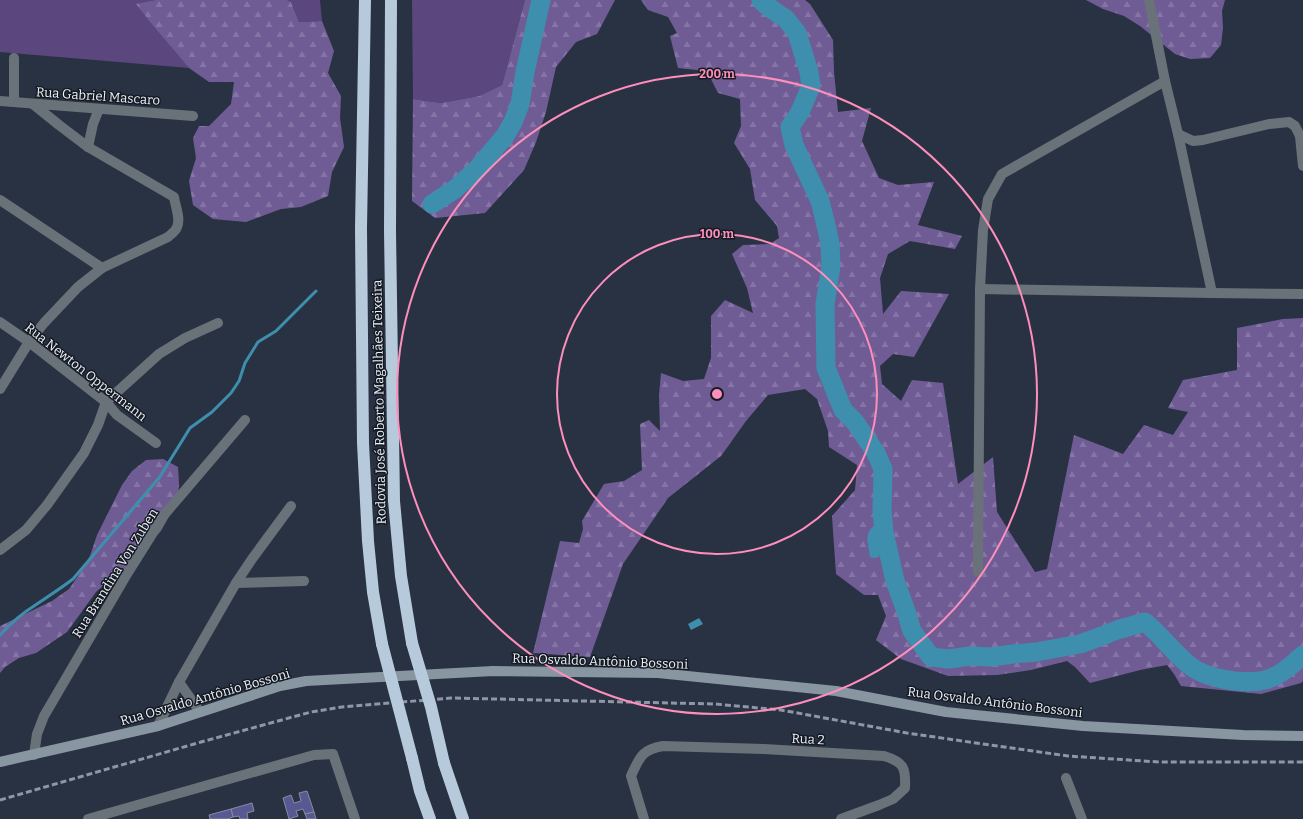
<svg xmlns="http://www.w3.org/2000/svg" width="1303" height="819" font-family="Bitter,serif">
<defs>
<pattern id="forest-firs" width="22" height="20" patternUnits="userSpaceOnUse"><rect width="22" height="20" fill="#705c95"/><path d="M5 1l3.5 6h-7zM16 11l3.5 6h-7z" fill="#8574a5"/></pattern>
</defs>
<rect width="100%" height="100%" fill="#293243"/>
<g fill="#5b477d">
<polygon points="0,0 155,0 137,4 154,27 189,68 0,52"/>
<polygon points="287,0 320,0 322,21 299,22 291,2"/>
<polygon points="412,0 525,0 502,85 479,96 441,103 413,99"/>
</g>
<g fill="url(#forest-firs)">
<polygon points="155,0 287,0 291,2 299,22 322,21 334,51 328,73 341,96 340,118 344,147 332,172 328,196 301,207 281,209 246,222 213,219 193,205 189,181 196,158 193,138 199,126 209,126 231,104 234,82 209,82 189,68 154,27 136,4"/>
<polygon points="525,0 615,0 597,34 576,42 556,67 546,112 536,142 524,170 485,213 435,218 412,201 413,99 441,103 479,96 502,85"/>
<polygon points="641,0 805,0 810,4 833,40 834,72 838,112 871,108 862,141 879,178 898,185 934,182 918,225 962,236 955,249 910,241 888,254 880,278 883,314 901,291 949,294 914,357 893,354 880,366 882,384 901,401 912,380 943,383 958,484 993,457 997,512 1035,572 1047,569 1074,435 1123,454 1144,425 1173,435 1188,412 1168,408 1183,380 1237,370 1237,328 1283,319 1303,318 1303,681 1301,683 1261,694 1181,686 1174,674 1167,665 1140,670 1090,683 1075,667 1067,661 1031,670 997,675 948,676 901,659 876,640 886,616 878,595 864,595 836,574 832,516 855,490 857,465 829,447 828,431 817,399 805,389 768,395 746,421 721,456 668,498 623,564 590,657 533,653 560,541 579,543 583,529 582,521 604,484 624,481 642,470 640,424 649,420 660,431 659,395 661,373 683,381 704,379 711,358 711,316 725,300 753,313 747,288 732,254 743,245 770,244 779,238 777,226 755,200 750,169 734,143 741,126 740,99 718,93 707,71 678,68 670,36 677,33 668,17 648,10"/>
<polygon points="1086,0 1225,0 1222,11 1223,28 1221,45 1210,58 1190,59 1175,54 1140,26 1124,16 1103,9"/>
<polygon points="163,459 178,467 179,484 178,500 161,531 125,569 108,581 96,592 67,632 36,653 19,658 5,667 0,673 0,626 52,601 69,589 78,576 90,556 97,535 122,485 132,471 146,460"/>
</g>
<g fill="#3e8fad">
<path d="M878 523 881 540 879 557 874 558 870 557C868 541 863 532 878 523Z"/>
<polygon points="699,618 703,624 691,630 688,624"/>
</g>
<g fill="none" stroke-linecap="round" stroke-linejoin="round">
<path stroke="#3e8fad" stroke-width="3" d="M0 635C10 624 21 614 34 606 47 597 60 589 73 579L159 478 190 428 212 412 231 393 239 381 245 363 258 342 276 331 316 291"/>
<g stroke="#3e8fad" stroke-width="19">
<path d="M761 0 767 6 786 19 797 33 809 72 811 86 800 112 790 127 794 145 820 201 826 225 830 244 831 266 825 304 826 368 843 410 855 422 876 453 883 469 882 511 884 532 895 581 906 611 912 631 931 657 949 659 970 656 991 657 1013 654 1036 652 1080 644 1102 636 1117 630 1145 622C1161 635 1173 652 1189 665 1206 679 1244 685 1265 680 1280 676 1292 665 1303 655"/>
<polyline points="432,204 455,189 478,168 505,136 513,122 520,104 525,72 541,0"/>
</g>
</g>
<g fill="#585992" stroke="#898ba1">
<polygon points="307,791 314,812 305,814 303,809 296,811 298,816 289,819 283,798 291,795 294,803 301,801 299,793"/>
<polygon points="252,803 254,811 247,813 248,819 240,819 239,816 233,817 231,809"/>
<polygon points="231,809 233,817 228,819 210,819 209,815"/>
<polygon points="314,812 316,819 307,819 305,814"/>
</g>
<g fill="none" stroke-linecap="round" stroke-linejoin="round">
<g stroke="#6a7279" stroke-width="10">
<polyline points="1149,0 1165,81 1178,134 1212,293"/>
<polyline points="0,101 193,116"/>
<polyline points="14,102 14,58"/>
<polyline points="1178,134 1193,141 1203,140 1269,124 1289,122 1295,126 1300,136 1303,166"/>
<polyline points="88,147 93,124 99,109"/>
<polyline points="0,200 102,268"/>
<polyline points="980,289 1212,293 1303,294"/>
<polyline points="0,322 29,342 106,402 117,415 156,443"/>
<path d="M0 389 29 342 44 323 78 287 102 268 168 237C171 234 176 231 177 227 181 219 175 205 174 197L88 147 59 125 33 104"/>
<polyline points="0,550 26,530 47,505 84,453 98,425 106,402 159,354 185,338 218,323"/>
<polyline points="978,572 980,289 983,230 988,199 1002,174 1165,81"/>
<polyline points="236,583 304,581"/>
<polyline points="179,682 200,712"/>
<polyline points="158,726 179,682 236,583 252,559 291,506"/>
<polyline points="34,755 37,734 44,716 127,574 164,515 245,420"/>
<polyline points="1066,778 1082,819"/>
<polyline points="88,819 314,755 333,754 355,819"/>
<path d="M644 819 631 776C640 757 641 750 663 746L764 749 884 756C904 762 906 768 905 788L893 799 879 805 841 819"/>
</g>
<polyline stroke="#8896a1" stroke-width="10" points="0,762 158,726 280,686 306,681 493,671 658,673 836,691 946,712 1083,726 1243,735 1303,736"/>
<g stroke="#b6cadc" stroke-width="12">
<polyline points="365,0 361,228 363,443 368,541 373,592 382,644"/>
<polyline points="391,0 390,231 394,501 401,576 412,643"/>
<polyline points="412,758 420,791 430,819"/>
<polyline points="444,763 463,819"/>
</g>
<polyline stroke="#8f96a5" stroke-width="3" stroke-dasharray="6 3" stroke-linecap="butt" points="0,800 201,742 311,712 342,707 451,698 715,704 781,710 907,733 990,745 1068,756 1159,762 1303,762"/>
<g stroke="#b6cadc" stroke-width="12">
<polyline points="412,643 431,707 444,763"/>
<polyline points="382,644 412,758"/>
</g>
</g>
<g fill="none" stroke="#fe8ebb" stroke-width="2">
<circle cx="717" cy="394" r="160"/>
<circle cx="717" cy="394" r="320"/>
</g>
<g text-anchor="middle" dominant-baseline="central" stroke-width="3" stroke-linejoin="round" paint-order="stroke">
<g font-size="13" fill="#ebf1fd" stroke="#151a21">
<text transform="translate(98 96) rotate(4)">Rua Gabriel Mascaro</text>
<text transform="translate(86 372) rotate(38)">Rua Newton Oppermann</text>
<text transform="translate(379 402) rotate(-91)">Rodovia José Roberto Magalhães Teixeira</text>
<text transform="translate(115 573) rotate(-58)">Rua Brandina Von Zuben</text>
<text transform="translate(600 661) rotate(2)">Rua Osvaldo Antônio Bossoni</text>
<text transform="translate(205 697) rotate(-16)">Rua Osvaldo Antônio Bossoni</text>
<text transform="translate(995 702) rotate(7)">Rua Osvaldo Antônio Bossoni</text>
<text transform="translate(808 739) rotate(3)">Rua 2</text>
</g>
</g>
<circle cx="717" cy="394" r="6" fill="#fe8ebb" stroke="#151a21" stroke-width="2"/>
<g font-size="12" text-anchor="middle" font-weight="bold" fill="#fe8ebb" stroke="#151a21" stroke-width="3" stroke-linejoin="round" paint-order="stroke">
<text x="717" y="78">200 m</text>
<text x="717" y="238">100 m</text>
</g>
</svg>
